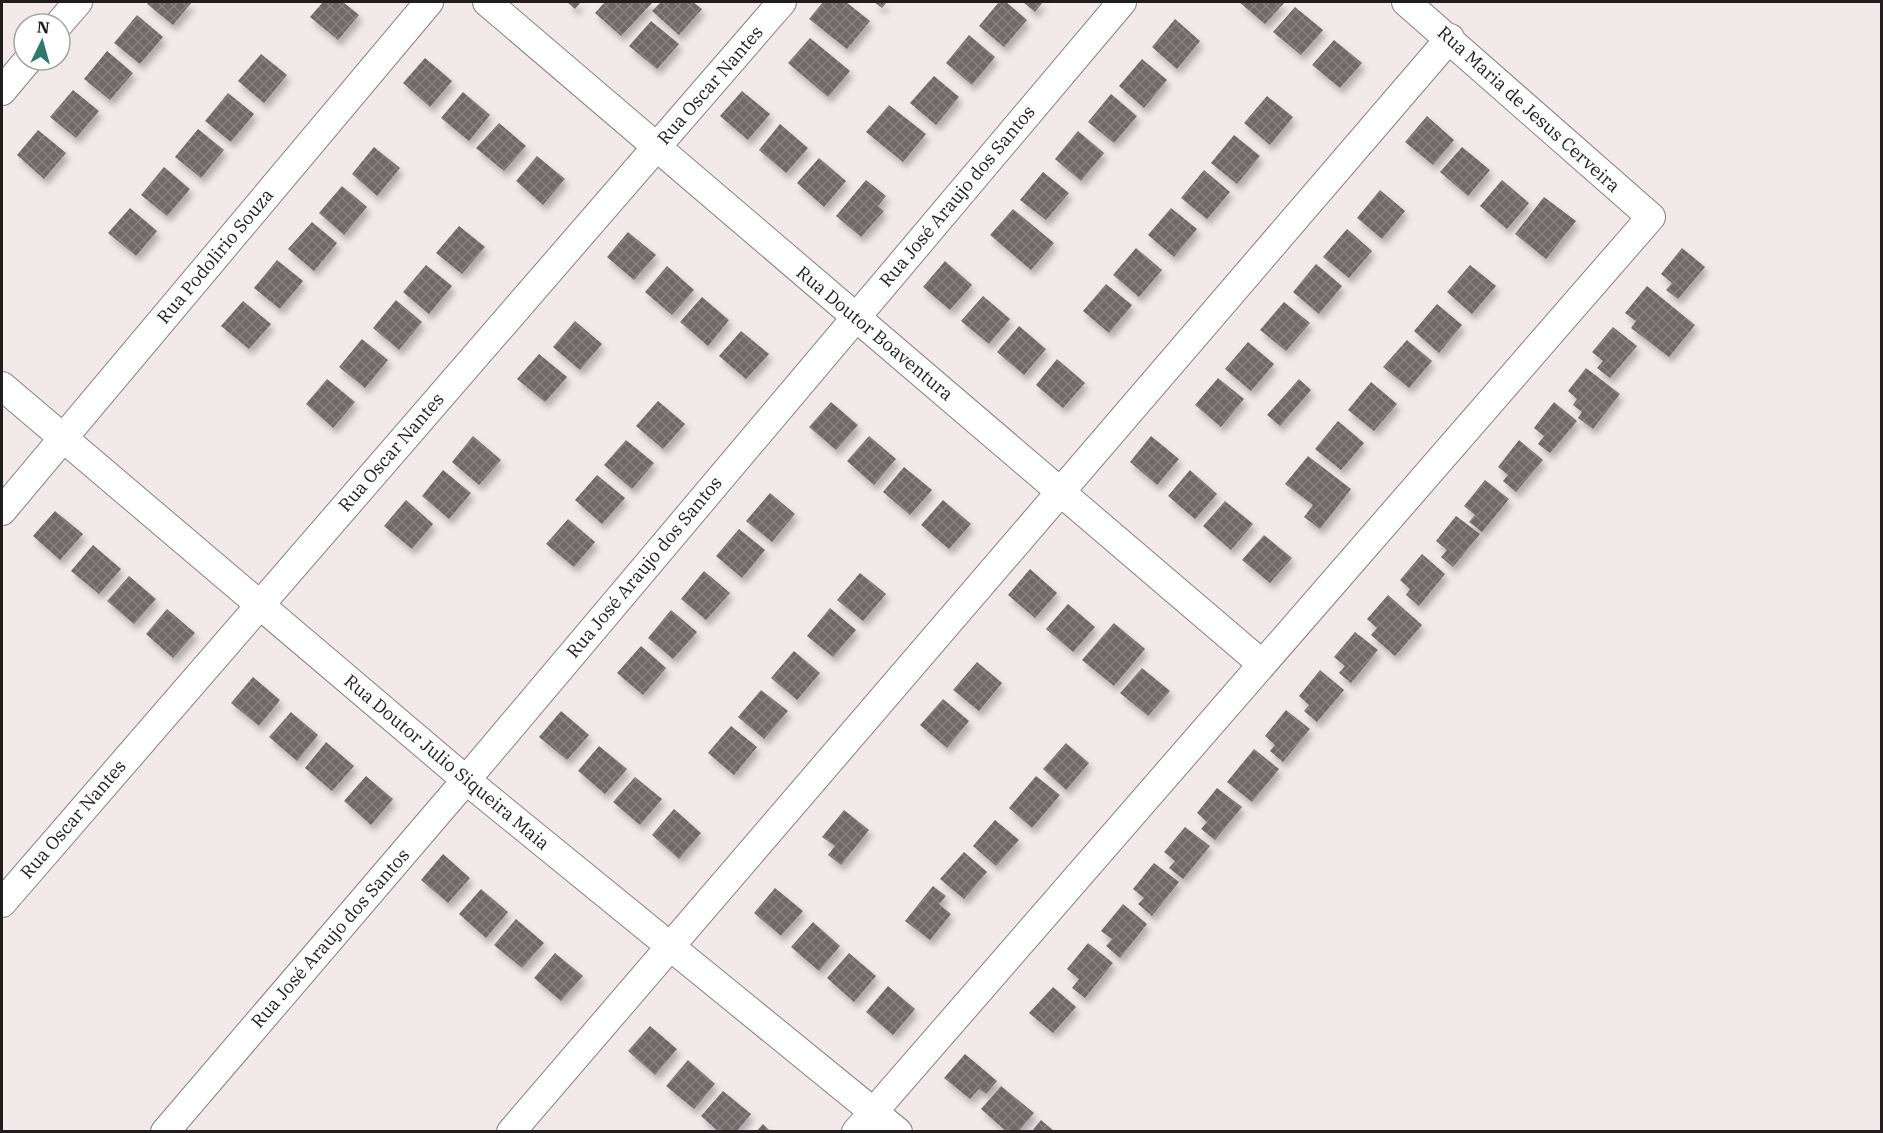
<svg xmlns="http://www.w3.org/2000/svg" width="1883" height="1133" font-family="'IBM Plex Serif',serif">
<defs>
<pattern id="building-cross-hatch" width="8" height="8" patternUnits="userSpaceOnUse" patternTransform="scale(1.5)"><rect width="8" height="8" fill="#706869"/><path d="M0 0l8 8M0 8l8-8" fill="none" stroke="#878182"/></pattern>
<filter id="shadow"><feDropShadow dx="3.5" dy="6" stdDeviation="3" flood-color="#0004"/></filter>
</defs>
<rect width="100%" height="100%" fill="#f2e9eb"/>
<g fill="url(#building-cross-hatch)" filter="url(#shadow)">
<polygon points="149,2 192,2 173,25 147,4"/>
<polygon points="323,2 343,2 359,15 338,40 310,17"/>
<polygon points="567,2 581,2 575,9"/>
<polygon points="605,2 653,2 621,36 595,13"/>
<polygon points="661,2 693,2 702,9 679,35 652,11"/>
<polygon points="823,2 846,2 870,21 847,49 809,19"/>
<polygon points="874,2 887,2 882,8"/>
<polygon points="999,2 1006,2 1027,20 1004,47 979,26"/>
<polygon points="1023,2 1043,2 1035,12"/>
<polygon points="1239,2 1285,2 1265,24"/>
<polygon points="1295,7 1323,30 1301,55 1273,32"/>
<polygon points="137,15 163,37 140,64 114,43"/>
<polygon points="1175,19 1200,41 1177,69 1152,47"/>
<polygon points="651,21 679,44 657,69 629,46"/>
<polygon points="969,35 995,57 972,85 946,63"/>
<polygon points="810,38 850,71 828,97 788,63"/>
<polygon points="1334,40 1362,63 1340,88 1312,65"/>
<polygon points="107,51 133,73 110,100 84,79"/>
<polygon points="261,54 287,75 264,103 238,81"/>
<polygon points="425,58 452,81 430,107 403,83"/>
<polygon points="1142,59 1167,80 1144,108 1119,86"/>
<polygon points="934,76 959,97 936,125 910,103"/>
<polygon points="73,90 99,111 76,138 50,117"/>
<polygon points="742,91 770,114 748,140 720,116"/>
<polygon points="463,92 490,115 469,141 441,118"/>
<polygon points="228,93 254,114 231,142 205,121"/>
<polygon points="1111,94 1137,116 1114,143 1088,122"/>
<polygon points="1267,96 1293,117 1270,145 1244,123"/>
<polygon points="889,105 926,134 903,162 866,132"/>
<polygon points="1427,116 1454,140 1433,165 1405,142"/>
<polygon points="499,123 526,146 504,171 476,148"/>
<polygon points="780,124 808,148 786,173 759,150"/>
<polygon points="198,129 224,150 201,178 175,157"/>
<polygon points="38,130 66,153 44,179 17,155"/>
<polygon points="1078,131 1104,153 1081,181 1055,159"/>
<polygon points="1234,135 1260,156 1237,184 1211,163"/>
<polygon points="374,147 400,168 377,196 352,174"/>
<polygon points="1462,147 1490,170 1468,196 1440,172"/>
<polygon points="537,156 565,179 543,205 516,181"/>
<polygon points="819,158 846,181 824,207 797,183"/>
<polygon points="164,167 190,189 167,216 141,195"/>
<polygon points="1204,170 1230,192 1207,219 1181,198"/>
<polygon points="1043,172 1069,193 1046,220 1020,200"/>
<polygon points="866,180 886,196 878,206 884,211 861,237 836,216"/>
<polygon points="1502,180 1529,203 1507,229 1480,206"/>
<polygon points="342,186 367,207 344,235 319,213"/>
<polygon points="1380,190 1405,211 1382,239 1357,218"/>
<polygon points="1544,197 1576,221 1546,259 1515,234"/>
<polygon points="130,208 157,231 136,256 108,233"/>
<polygon points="1171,208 1197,229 1174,257 1148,235"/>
<polygon points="1013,209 1054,243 1031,270 990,235"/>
<polygon points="312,222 337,243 314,271 288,249"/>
<polygon points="459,226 485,247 462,274 436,253"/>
<polygon points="1347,229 1372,251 1349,278 1323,257"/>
<polygon points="628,232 656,255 634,280 607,257"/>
<polygon points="1136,248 1162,270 1139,297 1113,275"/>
<polygon points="1682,248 1705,267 1678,299 1666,290 1672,283 1661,274"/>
<polygon points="277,260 303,281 280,309 254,288"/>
<polygon points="945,261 972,285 950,310 923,287"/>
<polygon points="1316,264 1342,286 1319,314 1293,292"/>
<polygon points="426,265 452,286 429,314 403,292"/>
<polygon points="1470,265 1496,286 1472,314 1447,292"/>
<polygon points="667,266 694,290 672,315 645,292"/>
<polygon points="1106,284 1132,305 1109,333 1083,311"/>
<polygon points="1647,286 1695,325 1669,357 1631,328 1636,321 1625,313"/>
<polygon points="983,296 1010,319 989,344 961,321"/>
<polygon points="702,297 729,320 708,346 680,322"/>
<polygon points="396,300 422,322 399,350 373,328"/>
<polygon points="243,301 271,324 249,349 221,326"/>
<polygon points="1284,302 1310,323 1286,351 1260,330"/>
<polygon points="1437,304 1462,325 1439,353 1414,331"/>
<polygon points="575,321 602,344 580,370 553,347"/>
<polygon points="1019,326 1046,349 1024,375 997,352"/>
<polygon points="1613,327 1637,346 1610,378 1597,368 1603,361 1592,352"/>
<polygon points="741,331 769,354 746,379 719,356"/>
<polygon points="362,339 388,360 365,388 339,367"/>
<polygon points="1407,340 1432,361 1409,388 1383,367"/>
<polygon points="1248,342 1274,364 1251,391 1225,369"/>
<polygon points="539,354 567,377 545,402 517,379"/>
<polygon points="1057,359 1085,383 1063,408 1036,385"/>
<polygon points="1586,368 1620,394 1593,429 1578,418 1582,412 1573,405 1577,399 1568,391"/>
<polygon points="1218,378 1244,399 1221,427 1195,405"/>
<polygon points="327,379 355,402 333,428 306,404"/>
<polygon points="1299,379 1311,390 1280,426 1267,415"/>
<polygon points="1371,382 1397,404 1374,431 1348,410"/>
<polygon points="658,401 685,424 663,449 636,426"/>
<polygon points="831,402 858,425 836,450 809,427"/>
<polygon points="1554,402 1577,421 1550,453 1538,444 1544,436 1534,428"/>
<polygon points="1338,421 1364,443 1341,470 1315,449"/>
<polygon points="473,436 501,460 479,485 452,462"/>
<polygon points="869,436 896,459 874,485 847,461"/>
<polygon points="1151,436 1179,459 1157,485 1130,462"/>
<polygon points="626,440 654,463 632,489 604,465"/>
<polygon points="1519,440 1543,460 1516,492 1503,481 1508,475 1498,467"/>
<polygon points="1308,456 1351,489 1320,529 1304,517 1313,505 1285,484"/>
<polygon points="904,467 932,490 910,515 883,492"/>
<polygon points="443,470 471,493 449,519 422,496"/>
<polygon points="1190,470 1217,494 1195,519 1168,496"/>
<polygon points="597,475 625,498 602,524 575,500"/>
<polygon points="1485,480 1509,499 1482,532 1469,522 1475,515 1464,506"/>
<polygon points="770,493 795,514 772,542 746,521"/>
<polygon points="406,500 433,524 412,549 384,526"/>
<polygon points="943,500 971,524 949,549 921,525"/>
<polygon points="1225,501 1253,524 1231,550 1203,526"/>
<polygon points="55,511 83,534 60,560 33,536"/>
<polygon points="1456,516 1480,534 1453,567 1441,557 1447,550 1436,541"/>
<polygon points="568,519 595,542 574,567 546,544"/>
<polygon points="739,529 765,550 742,578 716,556"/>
<polygon points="1264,535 1292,558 1270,583 1242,560"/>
<polygon points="93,545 121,569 99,594 71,571"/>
<polygon points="1422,554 1445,574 1419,606 1406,595 1410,589 1400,580"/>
<polygon points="1030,569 1057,593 1035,618 1008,595"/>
<polygon points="704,571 730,593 706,620 681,599"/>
<polygon points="860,573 886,594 863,621 837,600"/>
<polygon points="129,576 156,599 134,624 107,601"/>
<polygon points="1388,595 1422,625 1395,656 1371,635 1377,628 1367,619"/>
<polygon points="1068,604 1095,627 1073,652 1046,629"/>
<polygon points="830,608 856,630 833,657 807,636"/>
<polygon points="167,609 195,633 173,658 146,634"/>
<polygon points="671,610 697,632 673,659 648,638"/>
<polygon points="1114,623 1145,649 1114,686 1082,660"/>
<polygon points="1355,632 1378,650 1351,683 1339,673 1345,666 1334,657"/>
<polygon points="641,646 666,668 643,695 617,673"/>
<polygon points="794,651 820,673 797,700 771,678"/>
<polygon points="977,662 1002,683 979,711 953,690"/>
<polygon points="1142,668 1170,691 1148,716 1120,693"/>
<polygon points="1320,670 1344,690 1317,722 1304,711 1309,705 1299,696"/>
<polygon points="253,677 280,700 259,726 231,703"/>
<polygon points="761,690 788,711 764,739 738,717"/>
<polygon points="943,699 969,721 947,748 920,725"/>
<polygon points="1286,710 1310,729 1283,762 1270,751 1275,745 1265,736"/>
<polygon points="561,711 589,735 567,760 539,737"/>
<polygon points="291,712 318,735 297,761 269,737"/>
<polygon points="731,726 757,747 734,775 708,753"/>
<polygon points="326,742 354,766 332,791 305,768"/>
<polygon points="1066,743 1089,763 1066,790 1043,769"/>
<polygon points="599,746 627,769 605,794 578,771"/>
<polygon points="1254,749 1279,769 1252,802 1227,782"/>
<polygon points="366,776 393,799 371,825 344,801"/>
<polygon points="1036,776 1060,795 1032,828 1009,808"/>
<polygon points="635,777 662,799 640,825 613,802"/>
<polygon points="1217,788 1242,807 1215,840 1201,829 1207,822 1197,813"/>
<polygon points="674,809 701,833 679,859 652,835"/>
<polygon points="844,810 869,830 841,865 828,855 835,846 822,837"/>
<polygon points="995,820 1019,840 996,866 973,846"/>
<polygon points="1185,827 1210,846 1183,879 1169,868 1175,861 1164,852"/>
<polygon points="964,852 987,872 964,899 940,879"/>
<polygon points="443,854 470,878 448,903 421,880"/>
<polygon points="1154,863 1179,882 1152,916 1138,904 1144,898 1133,889"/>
<polygon points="933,886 946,896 939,904 951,914 930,940 905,921"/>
<polygon points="775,888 803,911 781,936 754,913"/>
<polygon points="481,889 508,912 486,938 459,914"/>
<polygon points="1123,904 1147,924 1120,958 1106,946 1112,939 1101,931"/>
<polygon points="516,919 544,943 522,968 494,945"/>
<polygon points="813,922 840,946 819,971 791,947"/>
<polygon points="1088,943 1113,963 1085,998 1072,988 1079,979 1067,969"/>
<polygon points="555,953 583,976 561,1001 534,978"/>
<polygon points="849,953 876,976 854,1002 827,978"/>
<polygon points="888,986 915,1009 893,1035 866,1012"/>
<polygon points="1053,987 1076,1007 1053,1033 1029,1013"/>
<polygon points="650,1026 677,1049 655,1075 628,1051"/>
<polygon points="965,1054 997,1081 986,1094 979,1089 970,1099 944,1078"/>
<polygon points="688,1060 715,1084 694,1109 666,1086"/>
<polygon points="1001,1086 1034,1113 1018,1132 1007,1132 981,1109"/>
<polygon points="723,1091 751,1114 736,1132 719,1132 701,1116"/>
<polygon points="1041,1120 1055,1132 1031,1132"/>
<polygon points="763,1124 771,1132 756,1132"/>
</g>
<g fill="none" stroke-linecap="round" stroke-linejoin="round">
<g stroke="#887f81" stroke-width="30">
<g id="minor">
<polyline points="487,2 1262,664"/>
<polyline points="59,24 78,2"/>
<polyline points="2,91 28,60"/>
<polyline points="2,386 466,780 898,1132"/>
<polyline points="2,511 429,2"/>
<polyline points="2,903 782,2"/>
<polyline points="165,1132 466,780 1122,2"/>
<polyline points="511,1132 1450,38"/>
<polyline points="856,1132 1651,217 1406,2"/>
</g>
</g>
<use href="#minor" stroke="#fff" stroke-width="28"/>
</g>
<g text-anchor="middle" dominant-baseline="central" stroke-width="4.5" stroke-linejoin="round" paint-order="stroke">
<g font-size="18" fill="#211d1e" stroke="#fff">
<text transform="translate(710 85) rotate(-49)">Rua Oscar Nantes</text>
<text transform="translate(1529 109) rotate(42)">Rua Maria de Jesus Cerveira</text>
<text transform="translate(957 196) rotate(-50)">Rua José Araujo dos Santos</text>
<text transform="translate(215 256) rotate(-50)">Rua Podolirio Souza</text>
<text transform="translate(875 333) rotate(40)">Rua Doutor Boaventura</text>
<text transform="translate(391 452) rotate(-49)">Rua Oscar Nantes</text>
<text transform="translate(644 567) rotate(-50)">Rua José Araujo dos Santos</text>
<text transform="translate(447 762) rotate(40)">Rua Doutor Julio Siqueira Maia</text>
<text transform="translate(73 819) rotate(-49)">Rua Oscar Nantes</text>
<text transform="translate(330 938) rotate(-49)">Rua José Araujo dos Santos</text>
</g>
</g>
<rect width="1883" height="1133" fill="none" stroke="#211d1e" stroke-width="6"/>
<g transform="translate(42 42) rotate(5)"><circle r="28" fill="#ffffff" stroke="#a6a5a5" stroke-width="1.5"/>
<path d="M0-4.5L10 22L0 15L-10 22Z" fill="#31786f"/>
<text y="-9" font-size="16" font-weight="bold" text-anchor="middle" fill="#211d1e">N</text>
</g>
</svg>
